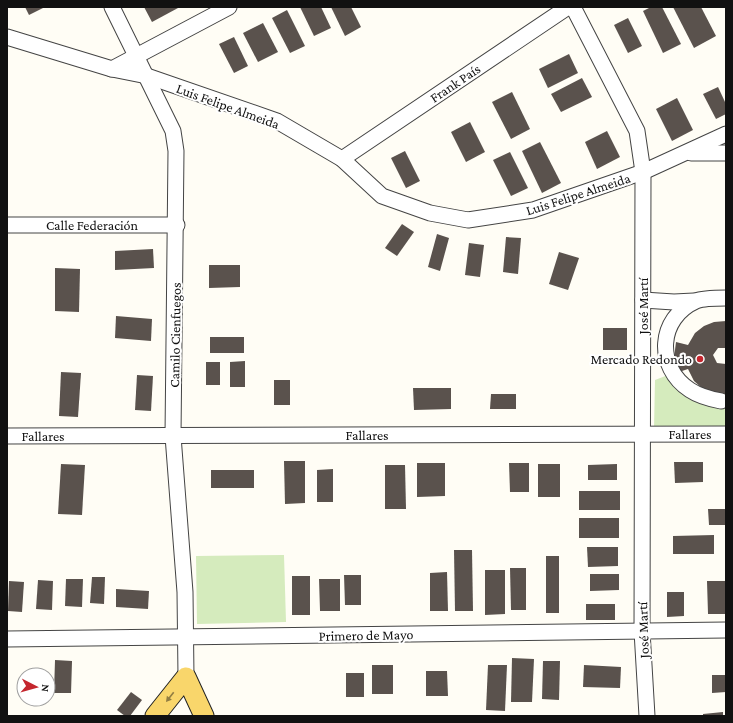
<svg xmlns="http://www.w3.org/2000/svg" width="733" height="723" font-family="'Crimson Pro',serif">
<rect width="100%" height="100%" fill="#fffdf5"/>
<g fill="#d5ebbd">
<polygon points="668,375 726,405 726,429 654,429 655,380"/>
<polygon points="284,555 286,622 197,624 196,556"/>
</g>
<g fill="#5a524d">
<polygon points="25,7 45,7 29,15"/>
<polygon points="144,7 177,7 178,8 152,22"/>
<polygon points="300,7 321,7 331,28 314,36"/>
<polygon points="331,7 351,7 361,27 345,36"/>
<polygon points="651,7 662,7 681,44 663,53 643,11"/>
<polygon points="673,7 701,7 716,36 694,48"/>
<polygon points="287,10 305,46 290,53 272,18"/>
<polygon points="628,18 642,46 628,53 614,25"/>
<polygon points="263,23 278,52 258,62 243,33"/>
<polygon points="234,37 248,66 234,73 219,44"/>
<polygon points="569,54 578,73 548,88 539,69"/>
<polygon points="582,78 592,97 561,112 551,94"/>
<polygon points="718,87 726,104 726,114 716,119 703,94"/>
<polygon points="512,92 530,129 511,139 492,102"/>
<polygon points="677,98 693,130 672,141 656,109"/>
<polygon points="470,122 485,152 466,162 451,132"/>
<polygon points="607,131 620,157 597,169 585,142"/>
<polygon points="540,142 561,183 542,193 522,151"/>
<polygon points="405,151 420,181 406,188 391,158"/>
<polygon points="510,152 528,188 511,196 493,160"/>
<polygon points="402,224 414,232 397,256 385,248"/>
<polygon points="437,234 449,238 440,271 428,267"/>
<polygon points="506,237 521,238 518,274 503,272"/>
<polygon points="469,243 484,245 480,277 465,275"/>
<polygon points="153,249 154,268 115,270 115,251"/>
<polygon points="559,252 579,258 568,290 549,284"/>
<polygon points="209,265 240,265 240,287 209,288"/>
<polygon points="55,268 80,269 79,312 55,311"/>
<polygon points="116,316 152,319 151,341 115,338"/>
<polygon points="726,321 726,348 718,348 713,355 717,363 726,364 726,394 715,394 703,389 694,381 688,369 676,373 674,358 676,342 688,345 695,333 704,326 714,322"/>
<rect x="603" y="328" width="24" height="22"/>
<rect x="210" y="337" width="34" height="16"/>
<polygon points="245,361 245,387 230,387 230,362"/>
<rect x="206" y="362" width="14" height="23"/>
<polygon points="61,372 81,373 78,417 59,416"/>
<polygon points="137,375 153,376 151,411 135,410"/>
<rect x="274" y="380" width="16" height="25"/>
<polygon points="413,388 451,388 451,409 414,410"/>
<polygon points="491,394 516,394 516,409 490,409"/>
<polygon points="284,461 305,461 305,503 285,504"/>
<polygon points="674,462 703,462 703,482 675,483"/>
<polygon points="417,463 445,463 445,496 417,497"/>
<polygon points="509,463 529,463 529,492 510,492"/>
<polygon points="61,464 85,465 82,515 58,514"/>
<rect x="538" y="464" width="22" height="33"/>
<polygon points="617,464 617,480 588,480 588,465"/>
<polygon points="385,465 405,465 406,509 385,509"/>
<polygon points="333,469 333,502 317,502 317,470"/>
<rect x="211" y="470" width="43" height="18"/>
<rect x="579" y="491" width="41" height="19"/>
<polygon points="708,509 726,509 726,525 709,525"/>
<rect x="579" y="518" width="40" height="20"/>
<polygon points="714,535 714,554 673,554 673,536"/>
<polygon points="587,547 618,547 618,566 588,567"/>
<polygon points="454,550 472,550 473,611 455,611"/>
<rect x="546" y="556" width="13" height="57"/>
<polygon points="510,568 526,568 526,610 511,610"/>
<polygon points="485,570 505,570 505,614 485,615"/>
<polygon points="447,572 448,611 430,611 430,573"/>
<polygon points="590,574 619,574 619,590 590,591"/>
<polygon points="344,575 361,575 361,605 345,605"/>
<rect x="292" y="576" width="18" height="39"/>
<polygon points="92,577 105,577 104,604 90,603"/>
<polygon points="66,579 83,579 82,607 65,606"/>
<polygon points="319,579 340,579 340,611 320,611"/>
<polygon points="38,580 53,581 52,610 36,609"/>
<polygon points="9,581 24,582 22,612 8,611"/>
<polygon points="707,581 725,581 725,614 708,614"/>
<polygon points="116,589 149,591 148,609 116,607"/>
<polygon points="667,592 684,592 684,616 667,617"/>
<rect x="586" y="604" width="29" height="16"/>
<polygon points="512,658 534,659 532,702 511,702"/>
<polygon points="55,660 72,661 71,693 54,693"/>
<polygon points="543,661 560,661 559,700 542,699"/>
<rect x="372" y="665" width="21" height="29"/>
<polygon points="488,665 507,665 505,711 486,710"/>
<polygon points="584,665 621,667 620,688 583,687"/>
<polygon points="426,671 447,671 448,696 426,696"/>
<rect x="346" y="673" width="18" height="24"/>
<polygon points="712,675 726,675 726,692 712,693"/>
<polygon points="131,692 142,700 130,716 125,716 117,710"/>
<polygon points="723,712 723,716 703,716 703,714"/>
</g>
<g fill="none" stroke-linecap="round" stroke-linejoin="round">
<g stroke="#444" stroke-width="17">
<g id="minor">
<polyline points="112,7 173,131 176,151 173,436 185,592 186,677"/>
<polyline points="573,7 637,131 643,172 642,631 647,716"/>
<polyline points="7,37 112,69 147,76 277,121 342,159 382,196 430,213 468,220 533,210 643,172 726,134"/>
<polyline points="112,69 229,7"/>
<polyline points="691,153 726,153"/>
<polyline points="342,159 568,7"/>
<polyline points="7,225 177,225"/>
<polyline points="643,300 674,302 694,301"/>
<path d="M721 401C710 399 699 396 690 390 655 367 658 318 696 301 703 298 718 298 726 298"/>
<polyline points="7,436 726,434"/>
<polyline points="7,639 726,630"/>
</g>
</g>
<g stroke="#222" stroke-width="21">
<polyline id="major" points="155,716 186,677 204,716"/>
</g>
<use href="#minor" stroke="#fff" stroke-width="15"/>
<use href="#major" stroke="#f9d66b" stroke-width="19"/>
</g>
<defs><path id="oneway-solid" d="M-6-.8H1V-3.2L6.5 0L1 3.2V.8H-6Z"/></defs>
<use fill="#917d42" href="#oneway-solid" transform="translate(170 697) rotate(128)"/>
<circle fill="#c4262e" stroke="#fff" stroke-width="1.5" cx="700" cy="359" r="4"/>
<g text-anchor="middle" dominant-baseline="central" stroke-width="4" stroke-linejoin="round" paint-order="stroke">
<g font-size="14" fill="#111" stroke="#fff">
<text transform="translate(455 83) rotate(-34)">Frank País</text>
<text transform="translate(228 106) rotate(20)">Luis Felipe Almeida</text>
<text transform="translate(578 194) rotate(-18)">Luis Felipe Almeida</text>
<text x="92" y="225">Calle Federación</text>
<text transform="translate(643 306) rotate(-90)">José Martí</text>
<text transform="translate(175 335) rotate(-89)">Camilo Cienfuegos</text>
<text x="690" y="434">Fallares</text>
<text x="367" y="435">Fallares</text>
<text x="43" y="436">Fallares</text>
<text transform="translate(643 630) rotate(-92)">José Martí</text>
<text transform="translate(366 635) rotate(-1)">Primero de Mayo</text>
</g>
<g font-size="14" fill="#111" stroke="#fff" text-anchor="end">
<text x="692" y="359">Mercado Redondo</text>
</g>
</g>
<rect width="733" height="723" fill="none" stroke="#111111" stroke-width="16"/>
<g transform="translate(36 687) rotate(96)"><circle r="19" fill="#ffffff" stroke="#a0a0a0"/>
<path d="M0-3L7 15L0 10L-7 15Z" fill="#c4262e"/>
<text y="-6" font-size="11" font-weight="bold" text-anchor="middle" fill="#111111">N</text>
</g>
</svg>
